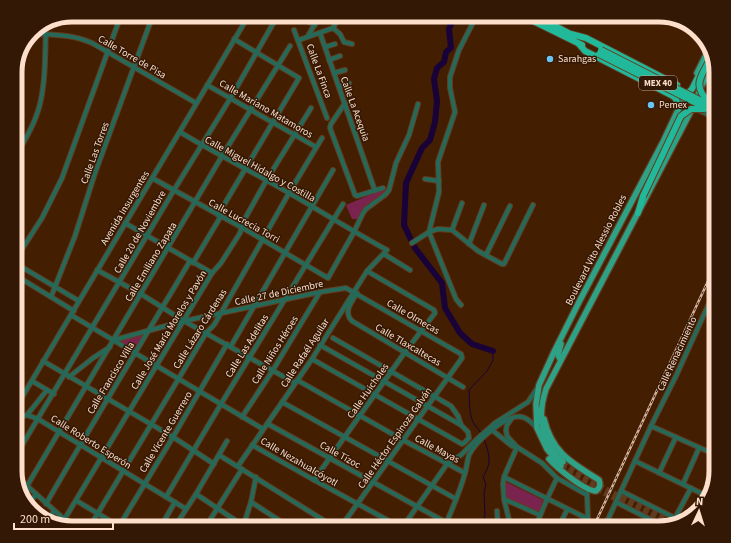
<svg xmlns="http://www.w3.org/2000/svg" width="731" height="543" font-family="'Source Sans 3',sans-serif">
<rect width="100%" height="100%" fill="#441e01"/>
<g fill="#7b234f">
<polygon points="388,187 388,190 361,211 358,219 352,219 346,205"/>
<polygon points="144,334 135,350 118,341"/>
<polygon points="504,481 543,500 540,512 505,497"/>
</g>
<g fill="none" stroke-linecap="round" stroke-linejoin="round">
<g stroke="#180238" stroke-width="1">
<path d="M481 433C479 429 477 428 475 425 468 416 470 400 469 390L487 371 493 360V351"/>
<path d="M481 528 485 515 484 493 486 484 483 477C492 462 490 456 484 439"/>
</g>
<polyline stroke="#180238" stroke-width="6" points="455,15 449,29 451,48 446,52 444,62 437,68 434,79 437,101 435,122 430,140 422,148 406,183 404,225 415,248 442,283 445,308 460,333 472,344 493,351"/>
<g stroke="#603b1f" stroke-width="5.5" stroke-dasharray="5.5 3" stroke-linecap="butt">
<path d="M563 462C597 488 639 505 678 524"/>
<path d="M561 466C594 491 634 507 671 525"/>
</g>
<g stroke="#623d21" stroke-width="6">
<g id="minor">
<polyline points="324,15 331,19"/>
<polyline points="297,16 315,25"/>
<polyline points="309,22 313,15"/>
<polyline points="333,28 340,34 344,42 352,44"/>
<polyline points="294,30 327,118"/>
<polyline points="320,33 375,191"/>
<path d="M32 34C54 35 71 34 92 43L196 103"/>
<polyline points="308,36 320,15"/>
<polyline points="299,40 333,28 340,15"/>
<polyline points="325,47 335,44"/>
<polyline points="329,60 340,56"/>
<polyline points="334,73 345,70"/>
<polyline points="207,85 316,147"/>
<polyline points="339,87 349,83"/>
<polyline points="709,100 716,105"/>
<polyline points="345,103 331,124 330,128 355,195 357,196 383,188"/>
<polyline points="698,110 716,118"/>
<path d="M180 132C216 154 253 172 289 193 322 212 354 232 387 250L367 271 312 359 238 466"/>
<path d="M15 157C25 140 35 124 40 104 46 79 45 51 46 25"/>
<polyline points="152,178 241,227 328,278 354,232 363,213 366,209 386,194 389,190 396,163 409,135 418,104"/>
<polyline points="425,179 439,181"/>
<polyline points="218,215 299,78 234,39"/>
<polyline points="125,223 212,273"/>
<polyline points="452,230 462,203"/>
<polyline points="429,232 439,192 438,162 455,112 450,88 450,77 459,50 477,15"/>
<polyline points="429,232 456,299 461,305"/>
<polyline points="412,243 429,232 438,229 452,230 478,251 502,264 504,264 533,205"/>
<polyline points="469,244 484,205"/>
<polyline points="384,254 410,270"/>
<polyline points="486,255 510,206"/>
<polyline points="15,260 42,218 62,178 121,15"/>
<polyline points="15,263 79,301"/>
<polyline points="193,263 221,216"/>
<polyline points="97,270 141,294 184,321 295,383"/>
<polyline points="15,275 74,311"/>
<path d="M357 293C351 303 343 312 352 321L463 387"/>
<polyline points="51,297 75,236 95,173 153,15"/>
<polyline points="71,315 263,429"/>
<polyline points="333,338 451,406 458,416 461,425"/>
<polyline points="114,340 184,321 320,292 346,288 461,354 462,358 340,528"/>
<polyline points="231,346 333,170"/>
<polyline points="312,359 462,444 464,443 469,438 468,432 461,425 320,345"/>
<polyline points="43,361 173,437 214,464"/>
<polyline points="69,377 93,358 110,347"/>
<polyline points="297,380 403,440 465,473"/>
<polyline points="32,381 54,394"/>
<polyline points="282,402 456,499"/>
<polyline points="15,409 249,15"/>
<polyline points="27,415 38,419 186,509"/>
<polyline points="242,417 273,370 320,292"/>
<polyline points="512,418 507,425 506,430 507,436 517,447 542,463 557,478 587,495"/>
<polyline points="15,419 27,415 47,390"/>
<polyline points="268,424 447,523"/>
<polyline points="651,426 716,455"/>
<polyline points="492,430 512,446 516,447"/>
<polyline points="252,445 314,480 402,528"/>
<polyline points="219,455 336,528"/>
<polyline points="15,457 174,190 230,99 278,15"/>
<polyline points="635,461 707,496"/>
<polyline points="659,473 676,437"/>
<polyline points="16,476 74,528"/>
<polyline points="504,477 588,519"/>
<polyline points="314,480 405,352 435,313 434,310 367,271"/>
<polyline points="683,484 699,448"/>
<polyline points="27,486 222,156 290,46"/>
<polyline points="621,491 683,522"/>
<polyline points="196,494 247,528"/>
<polyline points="706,496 712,483"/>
<polyline points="166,497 221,404 343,204"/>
<polyline points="504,499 540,515"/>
<polyline points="77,501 122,528"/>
<polyline points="251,502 291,528"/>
<polyline points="616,502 665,527"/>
<path d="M46 504C93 422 142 342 190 261"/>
<polyline points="28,505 36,494"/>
<polyline points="497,511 498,528"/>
<polyline points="675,518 691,488"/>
<polyline points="48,520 54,511"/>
<polyline points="64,520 212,273 221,263 240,233 243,222 266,181 311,108"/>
<polyline points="343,524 351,528"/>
<polyline points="510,525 517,528"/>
<polyline points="243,527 251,502 256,477"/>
<polyline points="89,528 206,333 214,325 221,313 289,193 322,138"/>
<polyline points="118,528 173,437 227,344"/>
<polyline points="160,528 175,502"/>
<polyline points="174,528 196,494 227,441"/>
<polyline points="205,528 242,469"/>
<polyline points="234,528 238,522"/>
<polyline points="402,528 447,464 461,455 476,440 495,423 528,402 538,387"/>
<path d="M444 528C452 510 460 492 465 473 467 467 467 461 469 455 475 442 507 413 522 417 528 418 533 424 537 428"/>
<polyline points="511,528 504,499 503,484 504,477 517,447"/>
<polyline points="535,528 547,499 557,478"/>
<polyline points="558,528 567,510"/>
<polyline points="583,528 588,519 587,493"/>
<polyline points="604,528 651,426 676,376 716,288"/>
</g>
</g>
<g stroke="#623d21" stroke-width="8">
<g id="major">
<polyline points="697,73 710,47"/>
<polyline points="695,101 702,85 714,63"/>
<polyline points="560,359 558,355 561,344"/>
<path d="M544 419C552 453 572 463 599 480 601 485 600 487 596 491 585 491 557 468 549 459"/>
<path d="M563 462C541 442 537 416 546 389L692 109"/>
<polyline points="561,466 547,449 537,428 536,404 539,385 555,350 579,302 664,140 679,108 688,94"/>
</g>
</g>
<g stroke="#623d21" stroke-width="8">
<g id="highway">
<polyline points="521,15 582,45"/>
<polyline points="534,15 574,36"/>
<polyline points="571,34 586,38 677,85"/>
<polyline points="579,44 585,51 593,55 673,96 676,99 679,108"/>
<polyline points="683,95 689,92 692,89 711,51"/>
<polyline points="638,213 643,196"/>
</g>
</g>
<use href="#minor" stroke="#276958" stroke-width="4"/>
<use href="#major" stroke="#2ea287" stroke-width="5.5"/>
<use href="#highway" stroke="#21b999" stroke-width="6"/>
<g stroke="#d4b39d" stroke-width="2.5">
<polyline id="rail" points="593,528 716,264"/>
</g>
<use href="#rail" stroke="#331805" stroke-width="1" stroke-dasharray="3" stroke-linecap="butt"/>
<g stroke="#623d21" stroke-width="8" stroke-linecap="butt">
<g id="highway-bridge">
<polyline points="601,50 713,107"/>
<polyline points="599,54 716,113"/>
<path d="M710 104C691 84 701 77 712 56"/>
<polyline points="643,196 681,116 691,109 704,109"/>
</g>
</g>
<use href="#highway-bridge" stroke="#21b999" stroke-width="6"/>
</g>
<g fill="#6bc3f2" stroke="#331805" stroke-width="1.5">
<circle cx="550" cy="59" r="4"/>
<circle cx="651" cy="105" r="4"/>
</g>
<g text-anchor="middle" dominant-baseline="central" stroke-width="3" stroke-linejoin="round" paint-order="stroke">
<rect fill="#331805" stroke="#c1a390" stroke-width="1" x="639" y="76" width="38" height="14" rx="3"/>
<g font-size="9" font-weight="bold" fill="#fedfcb">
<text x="658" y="83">MEX 40</text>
</g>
<g font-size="10" fill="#fedfcb" stroke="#331805">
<text transform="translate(132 57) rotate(30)">Calle Torre de Pisa</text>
<text transform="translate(319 71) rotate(70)">Calle La Finca</text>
<text transform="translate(266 109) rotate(30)">Calle Mariano Matamoros</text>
<text transform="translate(355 109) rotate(70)">Calle La Acequia</text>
<text transform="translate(95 153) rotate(-70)">Calle Las Torres</text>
<text transform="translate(260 169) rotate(29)">Calle Miguel Hidalgo y Costilla</text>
<text transform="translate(125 208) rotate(-59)">Avenida Insurgentes</text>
<text transform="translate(244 221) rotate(29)">Calle Lucrecia Torri</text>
<text transform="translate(140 232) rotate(-60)">Calle 20 de Noviembre</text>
<text transform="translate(596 250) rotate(-63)">Boulevard Vito Alessio Robles</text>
<text transform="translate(151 262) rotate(-59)">Calle Emiliano Zapata</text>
<text transform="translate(279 293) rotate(-12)">Calle 27 de Diciembre</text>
<text transform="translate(413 317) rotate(30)">Calle Olmecas</text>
<text transform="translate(200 329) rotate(-58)">Calle Lázaro Cárdenas</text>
<text transform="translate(169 330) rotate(-59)">Calle José María Morelos y Pavón</text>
<text transform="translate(408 345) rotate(30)">Calle Tlaxcaltecas</text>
<text transform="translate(247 346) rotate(-58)">Calle Las Adelitas</text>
<text transform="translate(275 350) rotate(-58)">Calle Niños Héroes</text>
<text transform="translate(305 353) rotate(-57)">Calle Rafaél Aguilar</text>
<text transform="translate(677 354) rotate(-65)">Calle Renacimiento</text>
<text transform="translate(111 378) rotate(-59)">Calle Francisco Villa</text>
<text transform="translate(368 391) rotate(-55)">Calle Huicholes</text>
<text transform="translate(166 432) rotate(-59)">Calle Vicente Guerrero</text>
<text transform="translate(395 438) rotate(-55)">Calle Héctor Espinoza Galván</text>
<text transform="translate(91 442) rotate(32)">Calle Roberto Esperón</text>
<text transform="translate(437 449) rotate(28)">Calle Mayas</text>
<text transform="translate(340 455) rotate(29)">Calle Tízoc</text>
<text transform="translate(299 462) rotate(30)">Calle Nezahualcóyotl</text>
</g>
<g font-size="10" fill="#fedfcb" stroke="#331805" text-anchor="start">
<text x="558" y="59">Sarahgas</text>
<text x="659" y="105">Pemex</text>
</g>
</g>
<path d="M0 0H731V543H0ZM72 22H659A50 50 0 0 1 709 72V471A50 50 0 0 1 659 521H72A50 50 0 0 1 22 471V72A50 50 0 0 1 72 22Z" fill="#331805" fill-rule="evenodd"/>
<path fill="none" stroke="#fedfcb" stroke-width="5" d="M72 22H659A50 50 0 0 1 709 72V471A50 50 0 0 1 659 521H72A50 50 0 0 1 22 471V72A50 50 0 0 1 72 22Z"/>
<g transform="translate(699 511) rotate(4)" stroke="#331805" stroke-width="3" paint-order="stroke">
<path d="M0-3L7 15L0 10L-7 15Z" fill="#fedfcb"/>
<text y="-6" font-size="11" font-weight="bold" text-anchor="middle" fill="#fedfcb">N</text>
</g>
<path d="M14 523v6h99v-6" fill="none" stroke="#fedfcb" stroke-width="2"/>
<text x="20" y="523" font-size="12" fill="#fedfcb" stroke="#331805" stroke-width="3" paint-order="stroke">200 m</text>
</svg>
